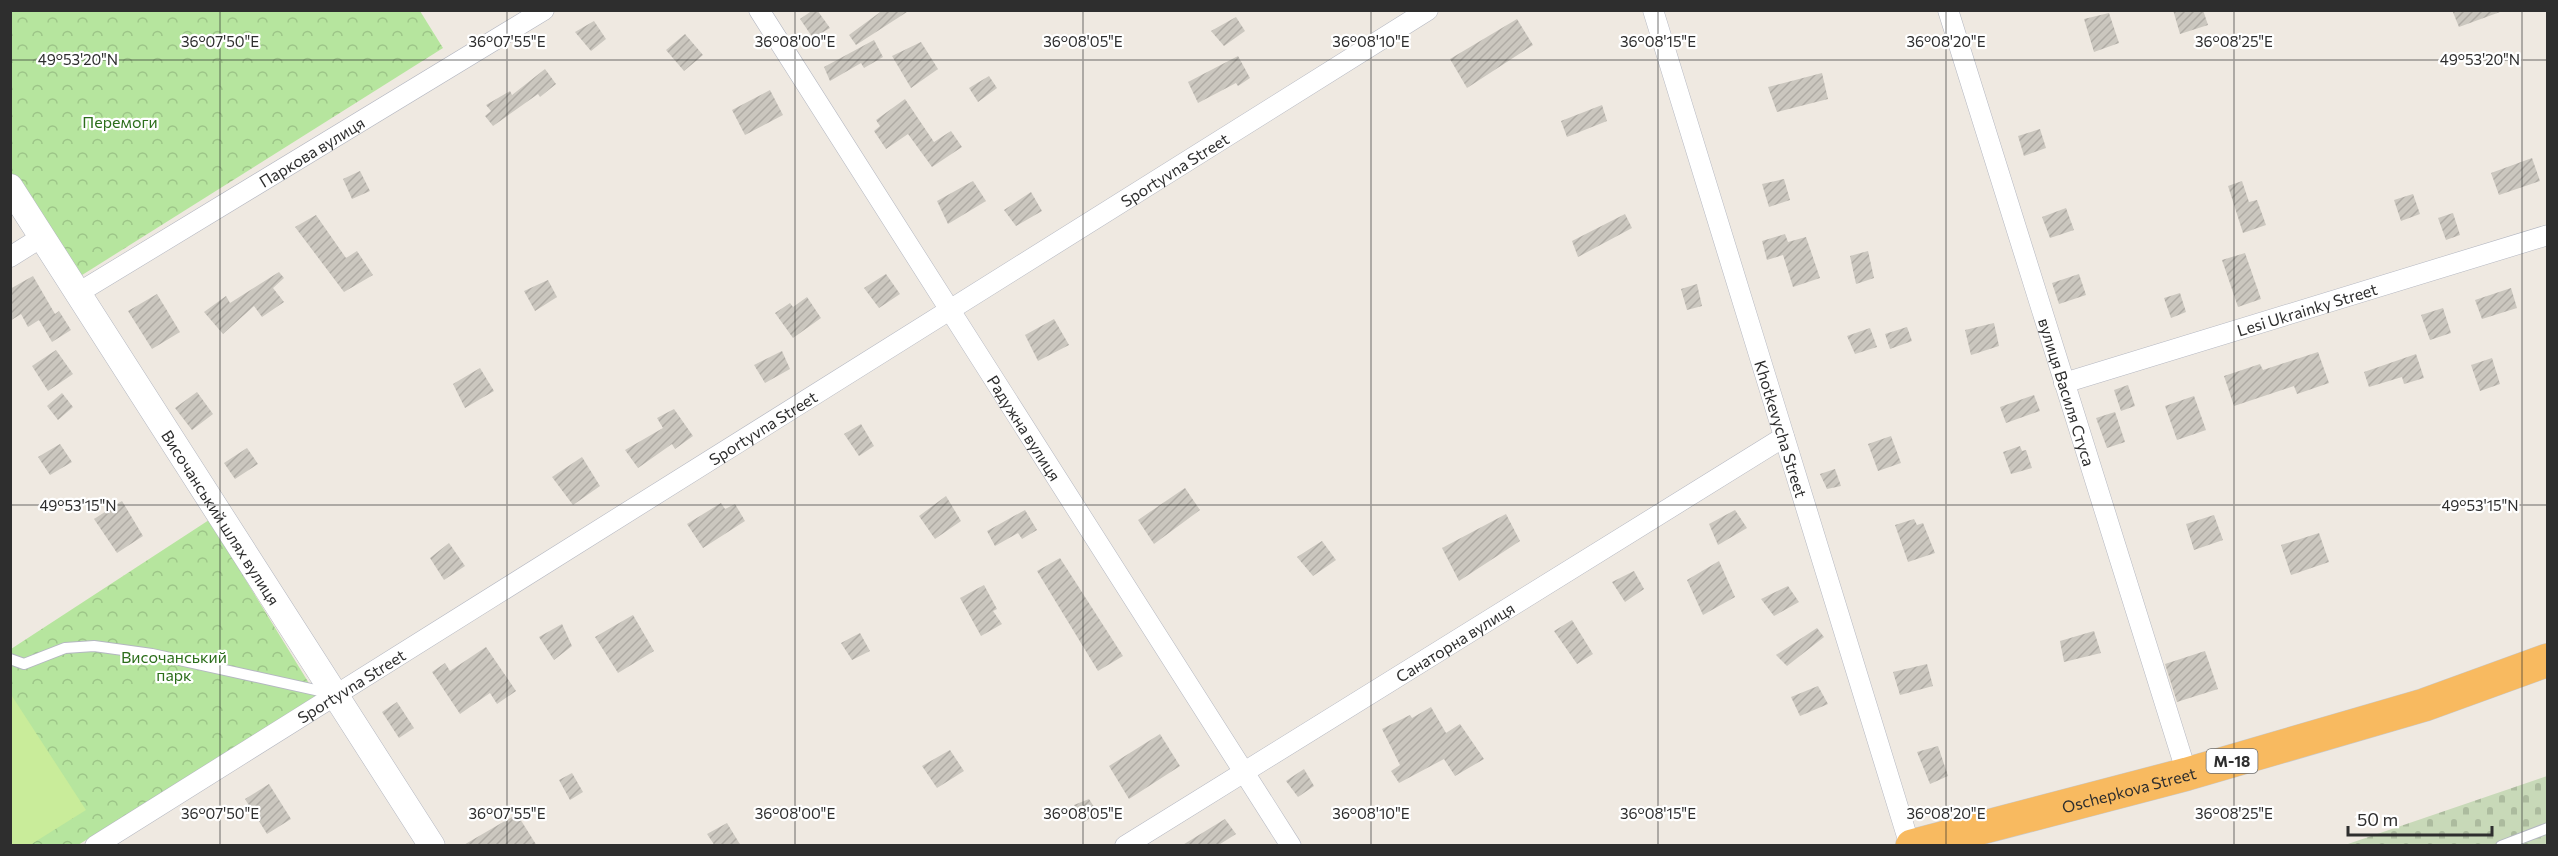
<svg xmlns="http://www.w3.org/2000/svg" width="2558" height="856" font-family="Commissioner,sans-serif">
<defs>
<pattern id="forest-crowns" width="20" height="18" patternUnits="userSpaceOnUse" patternTransform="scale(1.5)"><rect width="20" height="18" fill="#b6e59e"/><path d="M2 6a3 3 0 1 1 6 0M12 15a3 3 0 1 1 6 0" fill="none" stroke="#9dc588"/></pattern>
<pattern id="cemetery-stones" width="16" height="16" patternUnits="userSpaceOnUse" patternTransform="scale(1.5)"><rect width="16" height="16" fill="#c8d9b8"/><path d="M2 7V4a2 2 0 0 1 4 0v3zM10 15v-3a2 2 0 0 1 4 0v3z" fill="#acbb9e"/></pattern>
<pattern id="building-hatch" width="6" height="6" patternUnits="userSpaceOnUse" patternTransform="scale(1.5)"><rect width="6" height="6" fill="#cbc7bf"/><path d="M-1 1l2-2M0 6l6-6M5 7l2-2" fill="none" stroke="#afaba4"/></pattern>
</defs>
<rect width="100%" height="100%" fill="#efe9e1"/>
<g fill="url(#forest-crowns)">
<polygon points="11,11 420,11 443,48 71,282 11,184"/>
<polygon points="209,520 318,698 78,845 11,846 11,649"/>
</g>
<polygon fill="url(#cemetery-stones)" points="2547,776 2547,845 2345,845"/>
<polygon fill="#c9ec9a" points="10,693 86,810 30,845 11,845"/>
<g fill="url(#building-hatch)">
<polygon points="813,10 817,10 830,28 813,38 800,19"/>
<polygon points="883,10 910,10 856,45 849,35"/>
<polygon points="2173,10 2203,10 2208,25 2180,34"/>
<polygon points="2452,10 2500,10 2500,12 2459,27"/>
<polygon points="2109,13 2119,43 2094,52 2084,19"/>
<polygon points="1236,17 1245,31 1224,46 1211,31"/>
<polygon points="1517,19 1533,45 1467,88 1450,59"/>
<polygon points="594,21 606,39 591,51 575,32"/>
<polygon points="685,34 703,55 684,71 666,50"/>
<polygon points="874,40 883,57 864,68 861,63 830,81 824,67"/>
<polygon points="921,42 938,69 911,88 892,56"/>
<polygon points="1238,56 1250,78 1238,86 1236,83 1198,103 1188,82"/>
<polygon points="545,69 556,84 540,97 538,94 493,126 485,116 491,111 486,105 510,91 512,95"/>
<polygon points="1822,73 1828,99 1777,112 1768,87"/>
<polygon points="989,76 997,88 978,102 969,88"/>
<polygon points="770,90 783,115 745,135 732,110"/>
<polygon points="905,99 934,142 951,131 962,147 932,167 908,134 886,149 874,131 880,126 876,120"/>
<polygon points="1602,105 1607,121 1567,137 1561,121"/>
<polygon points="2040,129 2046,148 2024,156 2018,136"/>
<polygon points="2532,158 2540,181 2499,195 2491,173"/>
<polygon points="360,171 370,191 352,199 343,179"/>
<polygon points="1784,179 1790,200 1769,207 1762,184"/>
<polygon points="973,181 986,201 948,224 937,201"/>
<polygon points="2242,181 2249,202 2257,200 2266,225 2243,233 2228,186"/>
<polygon points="1031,192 1042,211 1016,226 1004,210"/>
<polygon points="2413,194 2420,214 2401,221 2394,200"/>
<polygon points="2066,208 2074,230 2050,238 2042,217"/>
<polygon points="2453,213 2460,235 2446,240 2438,218"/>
<polygon points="1625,214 1632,228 1578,257 1572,241"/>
<polygon points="316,215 346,258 357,251 373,275 344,292 295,227"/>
<polygon points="1785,234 1788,242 1806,237 1820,278 1793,287 1783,255 1767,260 1762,241"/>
<polygon points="1868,251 1874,278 1856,284 1850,256"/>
<polygon points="2245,253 2261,299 2238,307 2222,260"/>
<polygon points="279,272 284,278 273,288 284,302 262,317 254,306 223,334 204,312 226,296 230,303"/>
<polygon points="886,274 900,294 879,308 864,288"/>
<polygon points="2079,274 2086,295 2059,304 2052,283"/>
<polygon points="33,276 55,314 59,311 71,330 52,342 39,320 28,327 21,314 10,321 10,289"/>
<polygon points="548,280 557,297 535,311 524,291"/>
<polygon points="1697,284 1702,306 1687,310 1681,289"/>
<polygon points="2511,288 2517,308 2482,319 2475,300"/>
<polygon points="2180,293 2186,312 2171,318 2164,298"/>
<polygon points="157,294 180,332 152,349 128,311"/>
<polygon points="807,297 821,318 793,338 775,313 790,303 793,307"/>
<polygon points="2443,308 2451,333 2430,340 2421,315"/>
<polygon points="1054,319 1069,345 1038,361 1025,335"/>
<polygon points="1994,323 1999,346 1971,355 1965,330"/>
<polygon points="1907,327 1912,341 1890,349 1885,334"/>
<polygon points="1870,328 1877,347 1855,354 1847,336"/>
<polygon points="56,350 73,374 48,391 32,366"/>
<polygon points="782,351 790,369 765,383 754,365"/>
<polygon points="2318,352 2329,383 2297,394 2294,386 2234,406 2224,376 2260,364 2263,370"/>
<polygon points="2416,354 2424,378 2404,384 2402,377 2369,387 2364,372"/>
<polygon points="2492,358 2500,384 2480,391 2471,365"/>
<polygon points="480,368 494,391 465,408 453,384"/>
<polygon points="2128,385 2135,406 2121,411 2114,390"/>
<polygon points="197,392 213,414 192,430 175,408"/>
<polygon points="62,393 73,407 58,420 47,406"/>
<polygon points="2034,395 2040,411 2006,423 2000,407"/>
<polygon points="2194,396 2206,430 2177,440 2165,406"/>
<polygon points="674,409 693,436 675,449 672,444 638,468 625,450 663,428 657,418"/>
<polygon points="2115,412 2125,442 2107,448 2096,418"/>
<polygon points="861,424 874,446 859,456 844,434"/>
<polygon points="1891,436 1901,463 1878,471 1868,444"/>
<polygon points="60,444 72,462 50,475 38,457"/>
<polygon points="2020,446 2022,451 2026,450 2032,468 2011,474 2003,452"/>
<polygon points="247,448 258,464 235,479 224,463"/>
<polygon points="582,457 600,486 573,505 552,477"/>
<polygon points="1835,469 1841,486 1827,489 1820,474"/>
<polygon points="1185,488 1200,510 1154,544 1138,520"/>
<polygon points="946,496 961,521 935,539 919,516"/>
<polygon points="122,501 143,536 117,553 94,519"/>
<polygon points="721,503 725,509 735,504 745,521 703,548 687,524"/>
<polygon points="1025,510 1037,530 1022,539 1018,533 995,546 987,531"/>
<polygon points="1735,510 1747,528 1718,545 1709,524"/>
<polygon points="1506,514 1520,541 1459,581 1442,548"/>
<polygon points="2214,515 2223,540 2194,550 2186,524"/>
<polygon points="1914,519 1917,525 1923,523 1935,553 1908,562 1895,525"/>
<polygon points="2319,533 2329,562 2291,575 2281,545"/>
<polygon points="1322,541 1336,560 1313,576 1297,557"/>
<polygon points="449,543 465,566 444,580 430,558"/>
<polygon points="1060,558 1123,656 1098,671 1037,571"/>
<polygon points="1719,561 1735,597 1703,615 1687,580"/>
<polygon points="1634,571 1644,589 1625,602 1612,582"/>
<polygon points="984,585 997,609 993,611 1002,624 981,636 960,598"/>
<polygon points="1788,586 1799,602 1774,616 1761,599"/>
<polygon points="633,615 654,651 618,673 595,637"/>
<polygon points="1572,620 1593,654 1577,664 1554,631"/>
<polygon points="562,624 572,646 554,660 539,637"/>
<polygon points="1817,628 1824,637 1787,666 1776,655"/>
<polygon points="2094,631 2101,653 2064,662 2060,641"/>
<polygon points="860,633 870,651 852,660 841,643"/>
<polygon points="486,647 516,691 497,704 490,693 460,714 432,672 445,663 450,671"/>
<polygon points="2205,651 2218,689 2177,702 2165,664"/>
<polygon points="1927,664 1933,686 1900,695 1893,672"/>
<polygon points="1818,686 1828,704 1800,716 1791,697"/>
<polygon points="397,702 414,728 399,738 382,712"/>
<polygon points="1431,707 1446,733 1460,724 1484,759 1455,776 1444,759 1399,783 1391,771 1400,765 1382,729 1410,715 1412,718"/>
<polygon points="1160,734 1180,766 1129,799 1109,766"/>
<polygon points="1938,746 1948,776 1930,784 1917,752"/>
<polygon points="950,750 964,771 937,788 922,766"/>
<polygon points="1304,769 1314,786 1298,797 1286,781"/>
<polygon points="572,773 583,792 570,800 559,780"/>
<polygon points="269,784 291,819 267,834 245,799"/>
<polygon points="1089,799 1098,813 1084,822 1074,805"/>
<polygon points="517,814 537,846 462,846"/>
<polygon points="1225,819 1236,834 1217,846 1181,846"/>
<polygon points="727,823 741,846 715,846 707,834"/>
</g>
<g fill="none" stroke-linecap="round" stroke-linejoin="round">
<g stroke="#b4b7c1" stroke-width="12">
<g id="service">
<polyline points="10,659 24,664 65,648 94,646 152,654 329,693"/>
<polyline points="2501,846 2548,828"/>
</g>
</g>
<g stroke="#b4b7c1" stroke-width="21">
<g id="minor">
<path id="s1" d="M759 10 1291 846"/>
<path id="s2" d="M1653 10 1910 846"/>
<path id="s3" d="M1948 10 2187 774"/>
<polyline points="10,257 42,237"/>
<path id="s4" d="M78 293 544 10"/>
<path id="s5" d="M2064 383 2548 235"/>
<path id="s6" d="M95 846 1428 10"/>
<path id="s7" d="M1125 846 1784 437"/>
</g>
</g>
<g stroke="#b4b7c1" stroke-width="27">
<g id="tertiary">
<path id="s8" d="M10 187 432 846"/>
</g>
</g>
<g stroke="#c9c9c9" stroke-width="34">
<g id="trunk">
<path id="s9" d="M1912 846 2187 774 2424 705 2548 660"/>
</g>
</g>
<use href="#service" stroke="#fff" stroke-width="10"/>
<use href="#minor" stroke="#fff" stroke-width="20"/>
<use href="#tertiary" stroke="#fff" stroke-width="26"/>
<use href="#trunk" stroke="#f8ba60" stroke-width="33"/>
</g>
<path fill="none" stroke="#2e2e2e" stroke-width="1.5" stroke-opacity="0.45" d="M220 10V846M507 10V846M795 10V846M1083 10V846M1371 10V846M1658 10V846M1946 10V846M2234 10V846M2522 10V846M10 60H2548M10 505H2548"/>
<g text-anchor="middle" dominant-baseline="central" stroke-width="4.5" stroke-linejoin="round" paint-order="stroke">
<rect fill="#fff" stroke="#6d6d6d" stroke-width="1.5" x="2206.5" y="749" width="51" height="24" rx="4.5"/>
<g font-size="15" font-weight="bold" fill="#2e2e2e">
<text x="2232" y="761">М-18</text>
</g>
<g font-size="16" fill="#2c6e1b" stroke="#fff">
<text x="120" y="121">Перемоги</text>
<text x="174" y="656">Височанський<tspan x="174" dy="18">парк</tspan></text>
</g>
<g font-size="16" fill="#2e2e2e" stroke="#fff">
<text stroke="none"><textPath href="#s4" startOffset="273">Паркова вулиця</textPath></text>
<text stroke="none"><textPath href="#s6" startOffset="1274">Sportyvna Street</textPath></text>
<text stroke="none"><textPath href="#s5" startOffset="254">Lesi Ukrainky Street</textPath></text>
<text stroke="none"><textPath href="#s3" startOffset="400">вулиця Василя Стуса</textPath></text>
<text stroke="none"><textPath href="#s1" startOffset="495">Радужна вулиця</textPath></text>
<text stroke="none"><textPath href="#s2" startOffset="438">Khotkevycha Street</textPath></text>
<text stroke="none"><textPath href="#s6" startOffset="788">Sportyvna Street</textPath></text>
<text stroke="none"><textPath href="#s8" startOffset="392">Височанський шлях вулиця</textPath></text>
<text stroke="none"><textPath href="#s7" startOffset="388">Санаторна вулиця</textPath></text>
<text stroke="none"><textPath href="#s6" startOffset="302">Sportyvna Street</textPath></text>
<text stroke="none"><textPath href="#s9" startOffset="224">Oschepkova Street</textPath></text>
</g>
</g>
<g font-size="15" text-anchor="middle" fill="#2e2e2e" stroke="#fff" stroke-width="4.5" stroke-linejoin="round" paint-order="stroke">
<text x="220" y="47">36°07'50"E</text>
<text x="507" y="47">36°07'55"E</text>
<text x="795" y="47">36°08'00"E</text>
<text x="1083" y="47">36°08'05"E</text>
<text x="1371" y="47">36°08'10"E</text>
<text x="1658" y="47">36°08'15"E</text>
<text x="1946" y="47">36°08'20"E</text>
<text x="2234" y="47">36°08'25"E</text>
<text x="78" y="65">49°53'20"N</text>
<text x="2480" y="65">49°53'20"N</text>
<text x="78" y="511">49°53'15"N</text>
<text x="2480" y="511">49°53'15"N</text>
<text x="220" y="819">36°07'50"E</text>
<text x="507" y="819">36°07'55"E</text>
<text x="795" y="819">36°08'00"E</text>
<text x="1083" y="819">36°08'05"E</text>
<text x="1371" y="819">36°08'10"E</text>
<text x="1658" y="819">36°08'15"E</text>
<text x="1946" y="819">36°08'20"E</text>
<text x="2234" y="819">36°08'25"E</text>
</g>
<rect width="2558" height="856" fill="none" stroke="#2e2e2e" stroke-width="24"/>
<path d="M2348 826v9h144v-9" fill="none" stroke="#2e2e2e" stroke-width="3"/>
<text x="2357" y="826" font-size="18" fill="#2e2e2e" stroke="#ffffff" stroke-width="4.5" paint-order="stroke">50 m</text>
</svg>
